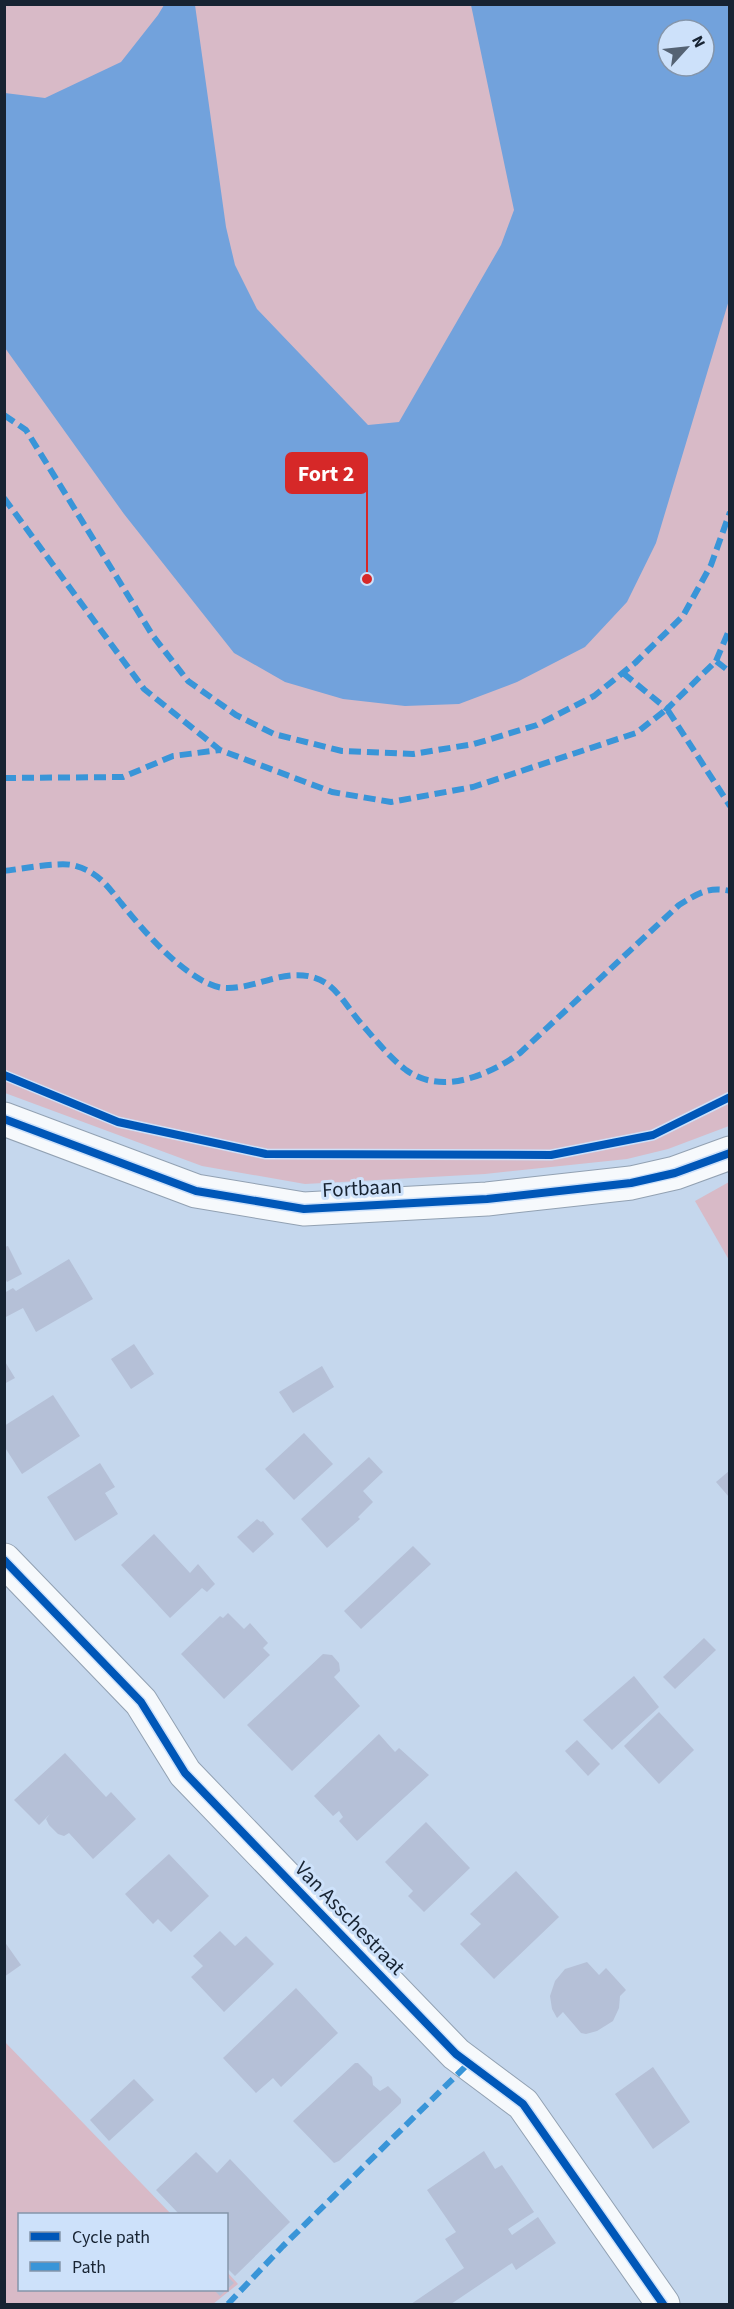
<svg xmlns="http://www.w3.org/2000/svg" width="734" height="2309" font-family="'Source Sans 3',sans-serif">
<rect width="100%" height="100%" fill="#c5d7ed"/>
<g fill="#d8bac7" fill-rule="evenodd">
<path d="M4 5H729V1126L668 1149 627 1159 485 1174 305 1184 202 1166 5 1093ZM668 30H704V66H668Z"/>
<polygon points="729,1182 729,1260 695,1201"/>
<polygon points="4,2041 171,2214 20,2214 20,2290 226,2290 227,2272 238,2284 213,2304 5,2304"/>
</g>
<path fill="#72a2dc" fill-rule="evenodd" d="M164 5H195L226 227 235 265 257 309 368 425 399 422 501 245 514 210 471 5H729V300L656 543 627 602 585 647 517 682 459 704 405 706 343 699 285 682 234 653 124 514 5 348V93L45 98 121 62 158 15ZM668 30H704V66H668Z"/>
<g fill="#b5c0d7">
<polygon points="8,1246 22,1274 7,1282 4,1277 4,1247"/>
<polygon points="69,1259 93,1299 36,1332 23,1308 4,1318 4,1293 13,1288 16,1291"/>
<polygon points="134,1344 154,1374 131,1389 111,1359"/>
<polygon points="4,1360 15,1378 4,1384"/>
<polygon points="322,1366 334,1387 293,1413 279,1392"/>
<polygon points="53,1395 80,1436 22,1474 4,1446 4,1426"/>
<polygon points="304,1433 333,1464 294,1500 265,1469"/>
<polygon points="369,1457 383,1472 363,1491 373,1502 358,1517 360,1519 327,1548 301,1519"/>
<polygon points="100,1463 115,1487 105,1493 118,1514 75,1541 47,1497"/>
<polygon points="729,1471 729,1497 716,1482"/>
<polygon points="257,1519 261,1522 263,1521 274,1534 253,1553 237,1537"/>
<polygon points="154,1534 190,1573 198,1564 215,1584 207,1592 202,1588 170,1618 121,1565"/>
<polygon points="413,1546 431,1564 361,1629 344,1611"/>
<polygon points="228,1613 244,1629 250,1623 268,1643 263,1648 270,1655 224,1699 181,1654 220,1616 223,1618"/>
<polygon points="704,1638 716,1650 675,1689 663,1677"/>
<polygon points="323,1654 332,1655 339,1663 340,1671 334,1677 360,1706 292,1771 247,1725"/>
<polygon points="634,1676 659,1707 612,1750 583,1720"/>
<polygon points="659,1712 694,1750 659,1784 624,1746"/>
<polygon points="379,1734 395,1752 399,1748 429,1775 357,1841 339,1821 343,1817 339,1811 333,1816 314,1796"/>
<polygon points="577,1740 600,1764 588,1776 565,1751"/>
<polygon points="65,1753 106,1797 111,1792 136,1819 93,1859 69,1833 64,1836 58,1834 49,1825 46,1819 50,1814 39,1825 14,1800"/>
<polygon points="426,1822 470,1868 424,1912 408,1896 413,1891 385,1862"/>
<polygon points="169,1854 209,1896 171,1932 158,1919 153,1924 125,1894"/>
<polygon points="516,1871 559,1917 494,1979 460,1944 481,1924 470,1914"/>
<polygon points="220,1931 235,1946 246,1936 274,1964 224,2012 191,1977 203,1966 193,1956"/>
<polygon points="4,1941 21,1965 4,1977"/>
<polygon points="587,1962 599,1975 606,1968 626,1990 620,1996 619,2008 613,2021 597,2031 586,2034 581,2033 563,2012 557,2018 552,2009 550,1996 555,1981 565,1969"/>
<polygon points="296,1988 338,2033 281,2087 273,2078 256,2093 223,2058"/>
<polygon points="355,2063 358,2063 372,2077 373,2085 380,2091 388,2086 401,2099 401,2103 339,2161 334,2163 293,2121"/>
<polygon points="653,2067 690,2122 653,2149 615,2094"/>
<polygon points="134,2079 154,2100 109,2141 90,2120"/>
<polygon points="484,2151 495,2169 502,2165 534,2212 508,2229 512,2235 538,2217 556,2243 516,2270 512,2263 451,2304 411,2304 464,2268 445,2239 456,2232 427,2190"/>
<polygon points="196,2152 217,2173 230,2159 290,2222 235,2276 226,2267 226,2214 179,2214 156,2190"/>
<polygon points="226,2275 234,2283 220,2296 214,2290 226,2290"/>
</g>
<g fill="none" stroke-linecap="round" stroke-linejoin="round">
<g stroke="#92a1b2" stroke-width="35">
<g id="minor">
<polyline points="4,1119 196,1191 304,1209 487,1199 631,1183 675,1173 730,1153"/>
<polyline points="4,1560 141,1702 185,1773 456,2054 523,2104 663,2304"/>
</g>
</g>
<use href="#minor" stroke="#f6f9fc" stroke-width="33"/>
<g stroke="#3995d8" stroke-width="6" stroke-dasharray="12 6" stroke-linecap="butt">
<polyline points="4,415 26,430 153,636 188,681 236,715 274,734 342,751 413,754 474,744 537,725 594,696 635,663 683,616 711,565 730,512"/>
<polyline points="4,498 144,689 220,750 332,792 391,802 473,787 636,733 667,709 730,806"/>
<polyline points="716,661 730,628"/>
<polyline points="623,673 667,709 716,661 730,672"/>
<polyline points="4,778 123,777 173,756 220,750"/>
<path d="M4 871C21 869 58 862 72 865 97 871 106 884 121 903 144 931 171 963 203 981 209 984 218 988 224 988 258 990 291 962 326 983 339 992 349 1009 359 1021 374 1038 388 1056 406 1070 442 1096 489 1075 520 1053L679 905C697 894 708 886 730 891"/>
<polyline points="228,2304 283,2246 468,2064"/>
</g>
<g stroke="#cde1fa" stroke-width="11">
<g id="cycleway">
<polyline points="4,1075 118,1122 266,1154 551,1155 653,1135 730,1097"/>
<polyline points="4,1119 196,1191 304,1209 487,1199 631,1183 675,1173 730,1153"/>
<polyline points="4,1560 141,1702 185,1773 456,2054 523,2104 663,2304"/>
</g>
</g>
<use href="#cycleway" stroke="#0057b8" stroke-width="8"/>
</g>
<g text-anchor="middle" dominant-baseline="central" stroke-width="6" stroke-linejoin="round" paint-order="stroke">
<g font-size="21" fill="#172332" stroke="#cde1fa">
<text transform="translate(362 1188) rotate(-3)">Fortbaan</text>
<text transform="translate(350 1918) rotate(46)">Van Asschestraat</text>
</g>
</g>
<path fill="none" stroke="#d62828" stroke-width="2" d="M367 579L367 473"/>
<circle fill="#d62828" stroke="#cde1fa" stroke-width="2" cx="367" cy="579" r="6"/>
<rect fill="#d62828" stroke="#d62828" stroke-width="2" x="286" y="453" width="81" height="40" rx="6"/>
<g font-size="22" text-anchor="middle" font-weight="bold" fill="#fff">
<text x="326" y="481">Fort 2</text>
</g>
<rect width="734" height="2309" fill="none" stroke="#172332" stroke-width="12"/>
<rect x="18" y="2213" width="210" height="78" fill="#cde1fa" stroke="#8495aa" stroke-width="1.5"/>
<rect x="30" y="2232" width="30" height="9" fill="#0057b8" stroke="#8495aa" stroke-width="1.5"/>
<text x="72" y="2243" font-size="18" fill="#172332">Cycle path</text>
<rect x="30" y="2262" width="30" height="9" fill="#3995d8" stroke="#8495aa" stroke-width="1.5"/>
<text x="72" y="2273" font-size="18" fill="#172332">Path</text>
<g transform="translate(686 48) rotate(63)"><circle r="28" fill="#cde1fa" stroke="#8495aa" stroke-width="1.5"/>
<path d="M0-4.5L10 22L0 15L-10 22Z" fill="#546273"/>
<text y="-9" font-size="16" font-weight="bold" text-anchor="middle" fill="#172332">N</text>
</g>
</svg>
